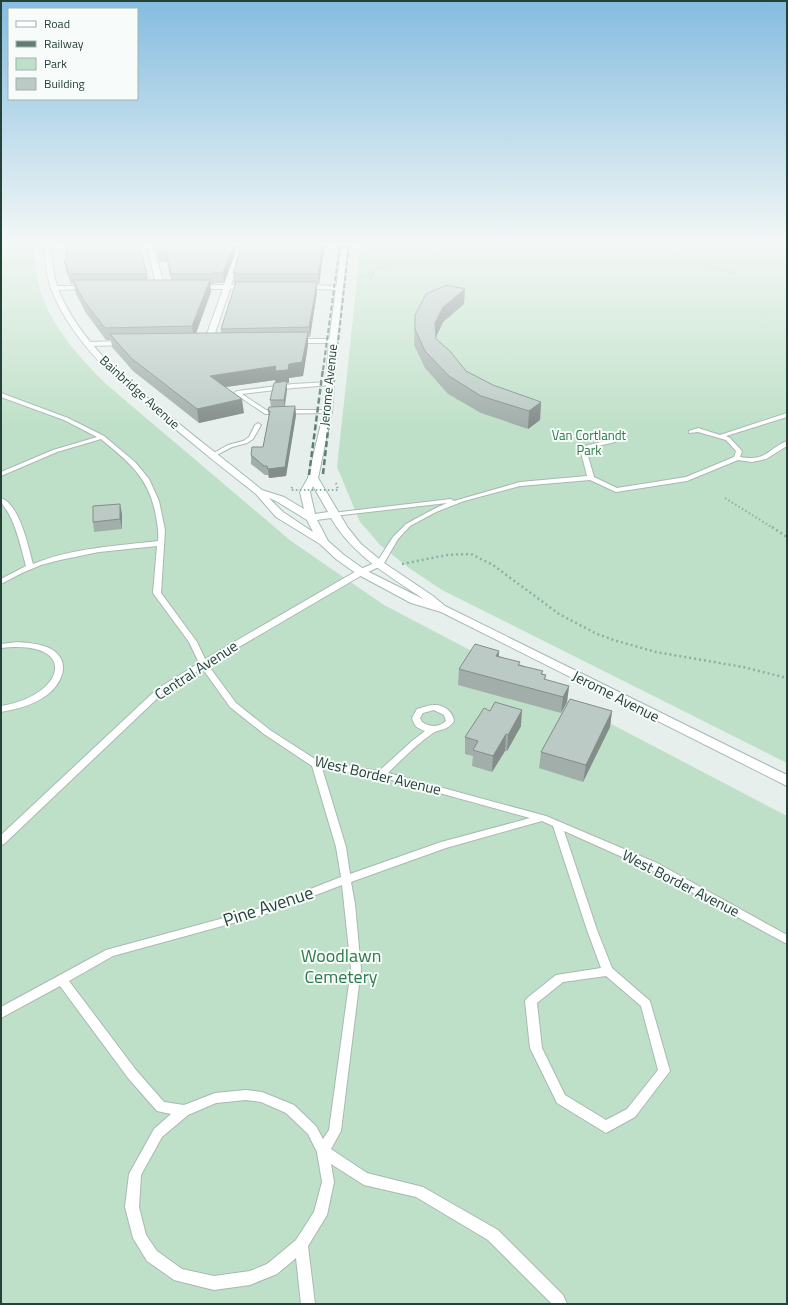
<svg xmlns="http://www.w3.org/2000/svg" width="788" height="1305" font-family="'Titillium Web',sans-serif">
<rect width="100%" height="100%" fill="#e6efeb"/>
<g fill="#bfe0c8">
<path d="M1 244H33C35 259 35 276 40 290 52 327 78 356 106 384L291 541 384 605 787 816V1304H1Z"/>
<polygon points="361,244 787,244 787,763 442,590 409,568 380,545 369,532 360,522 337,467"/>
</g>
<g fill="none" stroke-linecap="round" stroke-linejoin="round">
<g stroke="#a8b8b2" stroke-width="2">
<g id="service">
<polygon points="330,382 332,383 332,385 293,388 242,394 266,410 330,410 330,412 328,413 265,414 234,393 237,391 293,384"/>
<path d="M1 393 68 418 104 436 135 462 149 479 159 501 165 530 161 593 197 642 205 659 358 570 377 562 393 537 406 524 432 510 447 503 334 516 331 514 332 513 451 499 454 501 520 482 587 476 580 448 581 447 613 439 616 441 615 442 586 449 594 477 617 488 686 477 734 457 736 451 726 440 698 432 689 433V431L698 428 720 435 787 413V417L726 436 730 438 741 450 742 451 740 457C767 462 767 449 787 441V446L766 459 752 462 738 460 687 481 616 492 590 480 520 486 464 501 436 512 410 526 398 539 383 565 364 574 208 665 236 703 270 730 318 761 379 771 412 741 425 731C417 728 414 726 412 718L417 709C422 708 428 705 433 705 443 704 453 711 454 721 447 731 442 728 433 733 417 744 402 759 388 773L546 816 657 863 787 935V944L649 869 564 831 597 930 612 968 650 1001 670 1071 635 1117 606 1133 557 1103 530 1048 525 1001 527 998 556 975 601 968 587 930 553 826 542 821 446 848 351 882 355 904 361 969 341 1131 331 1149 367 1173 423 1187 498 1230 563 1295 567 1304H552L488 1240 416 1197 364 1185 331 1164 334 1182 327 1215 308 1246 315 1304H301L296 1258 277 1274 250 1285 214 1290 174 1280 147 1261 133 1238 125 1207 129 1174 154 1129 171 1114 157 1111 128 1078 60 986 1 1018V1007L106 950 264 907 341 877 336 847 312 766 264 734 230 707 202 668 163 693 4 844 1 845V835L157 689 199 663 189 642 153 593 157 546 99 552 60 560 41 565 22 573 1 584V579L26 566C21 549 18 531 9 514 6 508 1 505 1 498 20 505 28 546 33 564 72 548 116 546 158 541 159 531 157 522 155 511 147 475 127 461 101 439L57 452 1 476V472L53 450 97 437 64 420 1 397ZM434 710 444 715 446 721C438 728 430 727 422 722L420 718 423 713ZM322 768 381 777 530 818 441 842 350 874 346 847ZM342 885 351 969 329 1130 323 1139 316 1126 294 1105 262 1092 246 1090 215 1093 184 1105 164 1102 136 1070 69 981 113 956 266 914ZM606 976 641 1006 658 1070 627 1109 606 1120 565 1095 542 1048 537 1003 563 982ZM246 1100 261 1102 286 1113 308 1134 317 1152 322 1182 314 1212 296 1240 267 1264 250 1271 214 1276 182 1269 157 1251 146 1235 139 1207 141 1175 162 1137 188 1115 216 1103Z"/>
<polygon points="258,423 261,425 253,439 247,443 232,447 215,456 213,457 210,455 228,445 243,441 249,437 255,425"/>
<path d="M18 642C29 643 42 644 51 649 72 661 62 684 47 695 34 705 17 709 1 712V706C66 696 80 639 1 648V644Z"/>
</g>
</g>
<g stroke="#a8b8b2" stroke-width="2">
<g id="minor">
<polygon points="146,244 152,244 165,287 163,288 157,287"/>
<polygon points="239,244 245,244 231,285 251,285 255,287 251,289 230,289 212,342 211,344 205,344 204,342 223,289 195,289 191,287 195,285 224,285"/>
<polygon points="301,285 340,286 344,288 340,290 299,288 299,286"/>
<polygon points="91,286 95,288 93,289 55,290 51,288 55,286"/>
<polygon points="289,339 333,339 337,341 333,343 292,343 288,341"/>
<polygon points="126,341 129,341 129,345 89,346 85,344 89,342"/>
</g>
</g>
<g stroke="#a4bbb3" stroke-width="2">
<path id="secondary" d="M44 244H50C52 259 53 275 58 289 81 345 131 385 177 422 205 445 234 467 262 490L284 497 304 509 300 492 308 478 324 411 329 341 342 244H348L337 341 332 411 318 478 348 528 361 544 384 563 433 596 445 606 787 775V786L441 612 411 603 357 574 336 559 320 544 276 517 256 494C228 472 200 450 173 427 126 389 74 347 51 289 46 275 46 259 44 244ZM313 486 328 512 315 514 310 492ZM269 498 276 501 307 520 313 532 283 512ZM331 518C353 556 390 576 425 600L365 570 344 555 328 541 317 520Z"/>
</g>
<g stroke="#86b3a5" stroke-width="1.5" stroke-dasharray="1 2" stroke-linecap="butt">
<polyline points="698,244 693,246 689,251 673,255 694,263 738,274"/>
<polyline points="354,279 373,273"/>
<path d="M371 279 374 271C382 267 392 263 401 262 413 260 427 263 437 254L439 250 425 244"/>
</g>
<polyline stroke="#86b3a5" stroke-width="2" stroke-dasharray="1.5 2.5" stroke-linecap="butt" points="725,498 773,528"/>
<g stroke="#86b3a5" stroke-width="2.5" stroke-dasharray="2 3" stroke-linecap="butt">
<polyline points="772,527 787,537"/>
<polyline points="402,564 447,555 471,554 493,565 559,614 597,634 617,641 656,652 743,667 787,678"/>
</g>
<use href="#service" fill="#fff" fill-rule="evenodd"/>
<use href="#minor" fill="#fff" fill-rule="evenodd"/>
<use href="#secondary" fill="#fff" fill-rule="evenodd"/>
<g stroke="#5f7d75" stroke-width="2" stroke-dasharray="5 2.5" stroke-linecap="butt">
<polyline points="323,370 340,244"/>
<polyline points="335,370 349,244"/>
</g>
<g stroke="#5f7d75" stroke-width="2.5" stroke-dasharray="6 3" stroke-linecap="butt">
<polyline points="323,474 335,369"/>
<polyline points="309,475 323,369"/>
</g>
<polyline stroke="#86b3a5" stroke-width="2" stroke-dasharray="1.5 2.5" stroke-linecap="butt" points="292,487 291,490 338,490 336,483"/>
</g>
<g fill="#a1aea9">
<polygon points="160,244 238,244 224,283 214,283 214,284 210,284 211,292 196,333 221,333 221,329 236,283 234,283 233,273 242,244 325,244 319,284 317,284 317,292 310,337 308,337 308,345 303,376 289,378 289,383 287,383 287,390 285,407 295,406 296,415 286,476 269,478 268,475 265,475 251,464 251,455 263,447 269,418 268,411 271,407 270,400 276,383 275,380 226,387 244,413 199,423 133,371 112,347 111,340 106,340 86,313 75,292 74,284 71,284 66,271 64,260 147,274 148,280 171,280 167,262 159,262 157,250"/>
<polygon points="464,304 443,322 436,337 436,339 466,371 493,385 541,402 540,420 528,429 481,413 448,394 425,368 414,345 415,315"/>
<polygon points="122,514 122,529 94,532 93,522"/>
<polygon points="499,651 499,656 546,675 545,680 569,686 567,702 561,713 458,685 459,669"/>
<polygon points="612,711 610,727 583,782 539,768 541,752"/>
<polygon points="521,726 507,751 505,751 492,772 472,766 473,756 465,754 465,737"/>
</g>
<g fill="#838d89">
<polygon points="234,244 238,244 224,283 223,273"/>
<polygon points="323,244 325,244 319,284 318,274"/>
<polygon points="210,280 211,292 194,339 192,326"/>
<polygon points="317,282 317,292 310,337 309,327"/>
<polygon points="465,289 464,304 443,322 435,339 435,323 443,307"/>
<polygon points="308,332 308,345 303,376 289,378 289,383 287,383 287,390 284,408 284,400 276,385 275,380 211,389 210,376 289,364"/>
<polygon points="242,399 244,413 199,423 197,409"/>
<polygon points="541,402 540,420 528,429 529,411"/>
<polygon points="295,406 296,415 286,476 269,478 268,469"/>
<polygon points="120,504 122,514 122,529 120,519"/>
<polygon points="499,651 498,667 496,656"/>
<polygon points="569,686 567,702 561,713 563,697"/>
<polygon points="522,710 521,726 507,751 508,735"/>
<polygon points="612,711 610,727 583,782 586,765"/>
<polygon points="506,734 505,751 492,772 493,756"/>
</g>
<g fill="#bbcac4" stroke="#838d89">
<polygon points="65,244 139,244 147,274 69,274 64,260 67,260"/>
<polygon points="160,244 234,244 223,273 213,273 213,274 171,274 166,252 158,252 157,250"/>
<polygon points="242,244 323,244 318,274 238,274 238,273 233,273"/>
<polygon points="73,280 210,280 192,326 105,328 84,301"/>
<polygon points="236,282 317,282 309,327 221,329"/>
<polygon points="447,285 465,289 443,307 435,323 436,339 450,351 466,371 493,385 541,402 529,411 481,396 449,376 425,351 415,329 415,315 426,294"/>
<polygon points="308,332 302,362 289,364 288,370 275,371 276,366 210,376 242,399 197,409 131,358 110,334"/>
<polygon points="287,381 284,400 270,400 274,383"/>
<polygon points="295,406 285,467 268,469 267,466 264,466 251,455 252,447 263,447 270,411 268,411 269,407"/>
<polygon points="120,504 120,519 93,522 93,506"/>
<polygon points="475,644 499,651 496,656 520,662 518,665 543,671 541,674 546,675 544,679 569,686 563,697 459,669"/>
<polygon points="570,699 612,711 586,765 541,752"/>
<polygon points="495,702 522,710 508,735 506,734 493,756 473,750 478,741 465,737 484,708 490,711"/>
</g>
<linearGradient id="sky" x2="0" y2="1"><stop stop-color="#84bce0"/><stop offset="0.57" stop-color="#f4f8f6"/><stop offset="1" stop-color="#f4f8f6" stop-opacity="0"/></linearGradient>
<rect width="788" height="427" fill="url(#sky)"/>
<g text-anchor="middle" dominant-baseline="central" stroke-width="4" stroke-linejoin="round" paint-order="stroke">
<g font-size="13" fill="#24423a" stroke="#f7fbf9">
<text transform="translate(328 385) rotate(-84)">Jerome Avenue</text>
<text transform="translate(140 392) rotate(42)">Bainbridge Avenue</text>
</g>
<g font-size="13" fill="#2d7a4b" stroke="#f7fbf9">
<text x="589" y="435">Van Cortlandt<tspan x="589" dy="15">Park</tspan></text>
</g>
<g font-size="15" fill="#24423a" stroke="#f7fbf9">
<text transform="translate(196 670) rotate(-33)">Central Avenue</text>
<text transform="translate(616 696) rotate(27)">Jerome Avenue</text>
<text transform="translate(378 775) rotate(13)">West Border Avenue</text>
<text transform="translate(681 883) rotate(27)">West Border Avenue</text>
</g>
<g font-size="18" fill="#24423a" stroke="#f7fbf9">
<text transform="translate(268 906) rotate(-18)">Pine Avenue</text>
</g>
<g font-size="18" fill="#2d7a4b" stroke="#f7fbf9">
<text x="341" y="955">Woodlawn<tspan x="341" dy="21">Cemetery</tspan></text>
</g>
</g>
<rect width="788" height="1305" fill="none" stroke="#24423a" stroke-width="4"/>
<rect x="8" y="8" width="130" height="92" fill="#f7fbf9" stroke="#a3b1ad"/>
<rect x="16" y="21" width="20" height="6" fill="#ffffff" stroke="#a3b1ad"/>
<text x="44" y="28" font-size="12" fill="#24423a">Road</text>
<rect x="16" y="41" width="20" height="6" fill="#5f7d75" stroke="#a3b1ad"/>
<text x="44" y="48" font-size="12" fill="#24423a">Railway</text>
<rect x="16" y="58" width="20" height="12" fill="#bfe0c8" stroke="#a3b1ad"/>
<text x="44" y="68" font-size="12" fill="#24423a">Park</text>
<rect x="16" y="78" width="20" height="12" fill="#bbcac4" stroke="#a3b1ad"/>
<text x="44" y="88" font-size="12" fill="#24423a">Building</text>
</svg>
